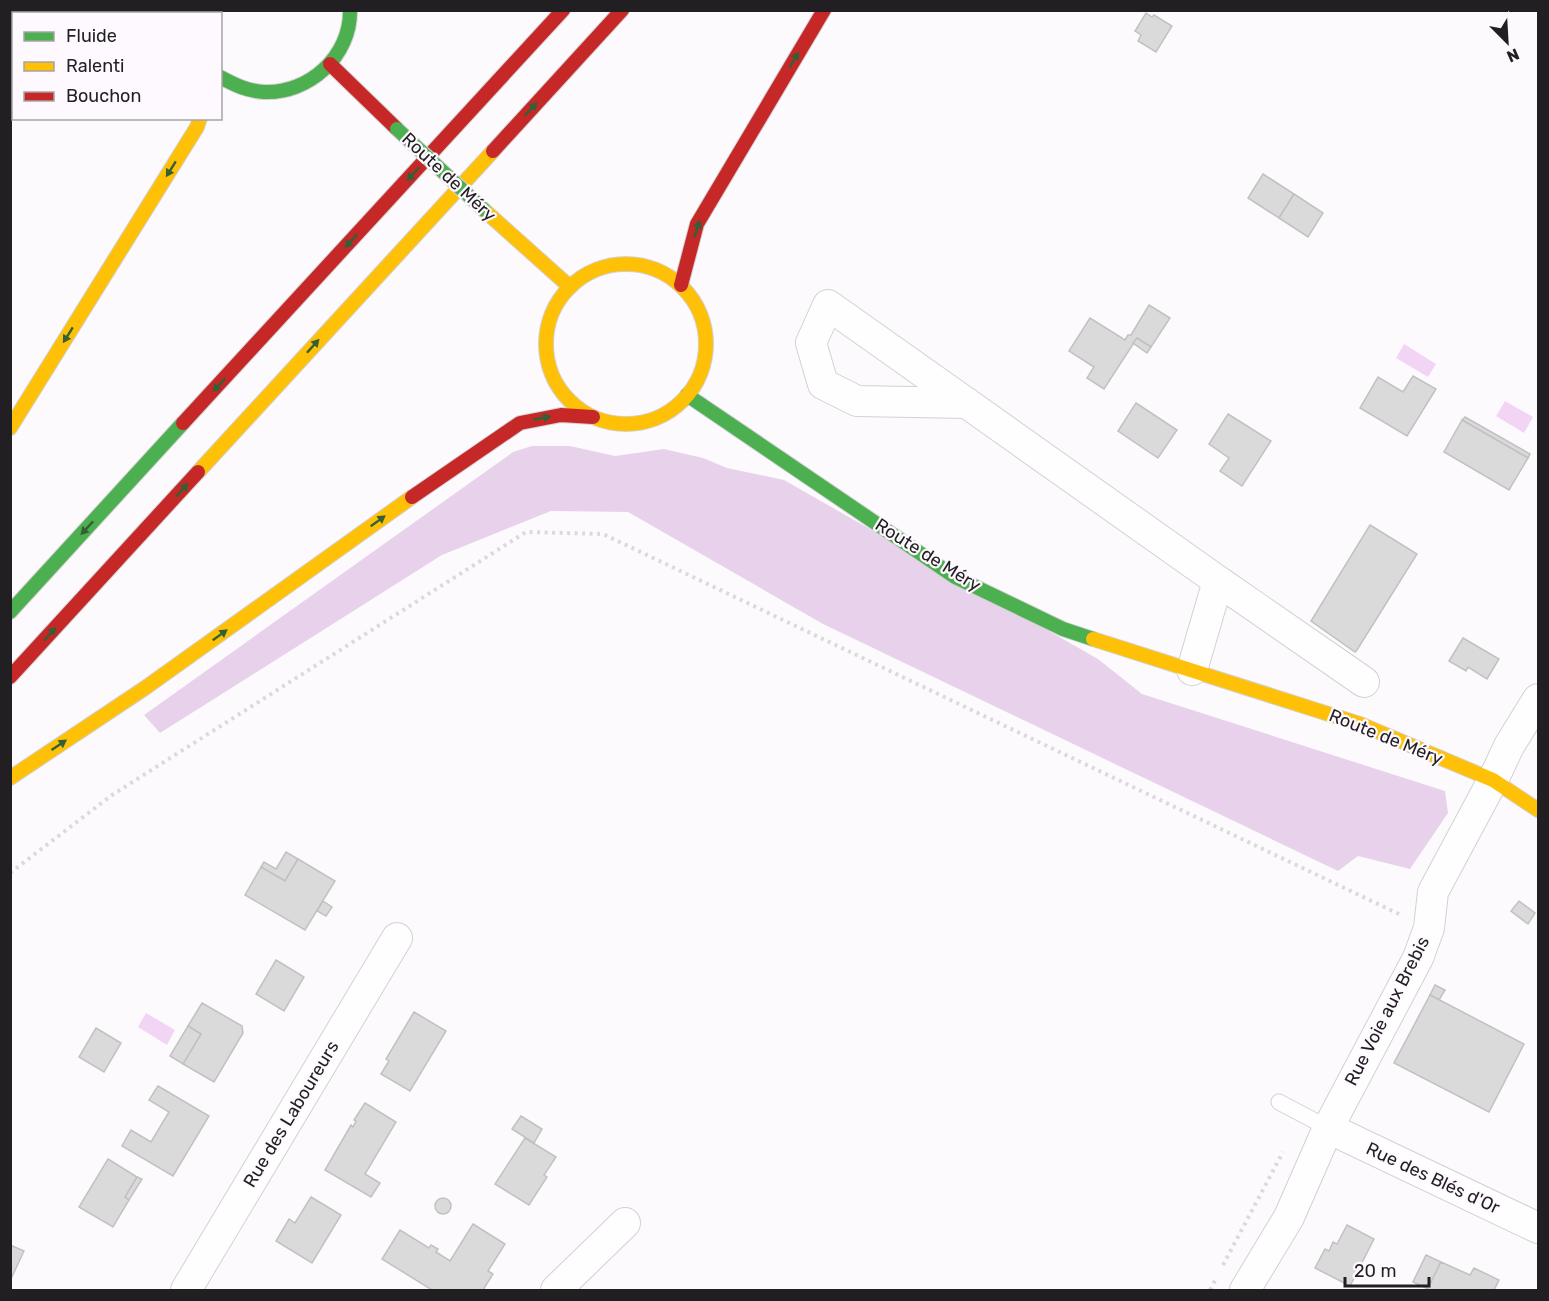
<svg xmlns="http://www.w3.org/2000/svg" width="1549" height="1301" font-family="Rubik,sans-serif">
<rect width="100%" height="100%" fill="#fdfafe"/>
<polygon fill="#e8d2eb" points="532,446 570,446 615,456 664,449 703,458 727,468 784,480 1098,659 1142,694 1445,791 1448,813 1410,869 1358,856 1338,871 823,624 628,512 551,511 442,555 160,733 144,715 513,452"/>
<g fill="#f2d5f5">
<polygon points="1404,344 1436,364 1428,377 1396,358"/>
<polygon points="1505,401 1533,417 1524,433 1496,416"/>
<polygon points="146,1013 175,1030 167,1045 138,1027"/>
</g>
<g fill="#dbdada" stroke="#c2c1c2" stroke-width="1.5">
<polygon points="1146,13 1152,17 1154,15 1172,26 1156,52 1138,41 1141,35 1135,31"/>
<polygon points="1263,174 1294,194 1279,218 1248,198"/>
<polygon points="1294,194 1323,213 1308,237 1279,218"/>
<polygon points="1149,305 1170,318 1151,347 1137,338 1104,389 1087,378 1094,367 1069,351 1090,318 1125,340 1128,335 1131,335"/>
<polygon points="1137,338 1151,347 1147,353 1133,343"/>
<polygon points="1413,376 1436,389 1407,436 1360,408 1378,377 1403,392"/>
<polygon points="1136,403 1177,430 1158,458 1118,431"/>
<polygon points="1228,414 1271,441 1242,486 1220,471 1229,458 1209,444"/>
<polygon points="1465,417 1530,454 1528,458 1462,420"/>
<polygon points="1462,420 1528,458 1509,490 1444,452"/>
<polygon points="1370,525 1417,554 1357,650 1355,652 1311,621"/>
<polygon points="1463,638 1499,659 1487,679 1468,667 1466,671 1449,661"/>
<polygon points="286,852 298,859 285,881 261,867 264,862 276,869"/>
<polygon points="298,859 335,881 305,930 245,895 261,867 285,881"/>
<polygon points="323,901 332,907 326,916 317,911"/>
<polygon points="1519,901 1535,913 1528,924 1511,911"/>
<polygon points="276,960 304,977 284,1011 256,994"/>
<polygon points="1435,985 1445,990 1439,1000 1430,995"/>
<polygon points="1430,995 1524,1044 1489,1112 1394,1063"/>
<polygon points="202,1003 242,1026 243,1033 214,1082 183,1064 201,1034 188,1026"/>
<polygon points="414,1012 446,1031 410,1091 381,1074 389,1061 386,1059"/>
<polygon points="188,1026 201,1034 183,1064 170,1056"/>
<polygon points="96,1028 121,1043 104,1072 79,1057"/>
<polygon points="158,1086 209,1116 173,1176 122,1146 131,1130 151,1142 169,1112 149,1100"/>
<polygon points="365,1103 396,1122 365,1174 380,1183 371,1197 325,1170 351,1125 353,1127 356,1121 354,1120"/>
<polygon points="521,1116 542,1129 534,1143 512,1129"/>
<polygon points="525,1138 556,1157 544,1175 547,1177 529,1205 495,1184"/>
<polygon points="108,1159 137,1177 125,1197 129,1200 113,1227 79,1207"/>
<polygon points="137,1177 142,1179 129,1200 125,1197"/>
<polygon points="311,1197 341,1215 312,1263 276,1241 289,1219 295,1223"/>
<circle cx="443" cy="1206" r="8"/>
<polygon points="473,1224 505,1244 488,1271 493,1274 483,1290 432,1290 382,1259 400,1230 429,1248 431,1245 438,1249 436,1252 450,1261"/>
<polygon points="1347,1225 1374,1239 1350,1286 1315,1268 1325,1249 1329,1251 1333,1242 1337,1244"/>
<polygon points="10,1245 24,1251 10,1281"/>
<polygon points="1426,1255 1441,1262 1428,1289 1413,1282"/>
<polygon points="1441,1262 1470,1275 1474,1268 1499,1280 1494,1290 1427,1290"/>
</g>
<g fill="none" stroke-linecap="round" stroke-linejoin="round">
<g stroke="#d3d1d3" stroke-width="17">
<polyline id="lane" points="1279,1102 1328,1128"/>
</g>
<g stroke="#d3d1d3" stroke-width="32">
<g id="street">
<polyline points="967,403 857,401 823,384 811,343 828,305 1218,581 1192,670"/>
<polyline points="1218,581 1364,682"/>
<polyline points="1328,1128 1538,1228"/>
<polyline points="186,1290 397,938"/>
<polyline points="556,1290 625,1223"/>
<polyline points="1245,1290 1289,1217 1328,1128 1418,958 1429,928 1433,892 1493,780 1509,746 1538,699"/>
</g>
</g>
<g stroke="#d3d1d3" stroke-width="16">
<g id="fast">
<path d="M220 77C235 85 247 91 264 92 309 94 351 56 350 10"/>
<polyline points="687,395 955,577 1063,629 1093,639"/>
<polyline points="10,612 183,423"/>
</g>
</g>
<g stroke="#d3d1d3" stroke-width="16">
<g id="slow">
<polyline points="188,10 188,14"/>
<polyline points="484,210 570,287"/>
<circle cx="626" cy="344" r="80"/>
<polyline points="10,428 197,127 200,118"/>
<polyline points="198,472 493,151"/>
<polyline points="1093,639 1360,724 1493,780 1538,810"/>
<polyline points="10,778 145,688 412,497"/>
</g>
</g>
<g stroke="#d3d1d3" stroke-width="16">
<g id="jam">
<polyline points="330,64 397,129"/>
<polyline points="493,151 622,10"/>
<polyline points="681,285 697,224 824,10"/>
<polyline points="183,423 563,10"/>
<polyline points="412,497 520,423 561,415 593,417"/>
<polyline points="10,677 198,472"/>
</g>
</g>
<g stroke="#dbdadb" stroke-width="4" stroke-dasharray="3 4.5" stroke-linecap="butt">
<polyline points="10,873 112,795 526,532 603,534 1401,915"/>
<polyline points="1223,1265 1283,1152"/>
<polyline points="1210,1290 1217,1277"/>
</g>
<use href="#lane" stroke="#fffeff" stroke-width="15"/>
<use href="#street" stroke="#fffeff" stroke-width="30"/>
<use href="#fast" stroke="#4caf50" stroke-width="14"/>
<use href="#slow" stroke="#ffc107" stroke-width="14"/>
<use href="#jam" stroke="#c62828" stroke-width="14"/>
<g stroke="#d3d1d3" stroke-width="16" stroke-linecap="butt">
<polyline id="fast-bridge" points="397,129 484,210"/>
</g>
<use href="#fast-bridge" stroke="#4caf50" stroke-width="14"/>
</g>
<defs><path id="oneway-solid" d="M-6-.8H1V-3.2L6.5 0L1 3.2V.8H-6Z" transform="scale(1.5)"/></defs>
<g fill="#346036">
<use href="#oneway-solid" transform="translate(794 60) rotate(-59)"/>
<use href="#oneway-solid" transform="translate(531 109) rotate(-47)"/>
<use href="#oneway-solid" transform="translate(171 169) rotate(122)"/>
<use href="#oneway-solid" transform="translate(413 174) rotate(133)"/>
<use href="#oneway-solid" transform="translate(697 229) rotate(-71)"/>
<use href="#oneway-solid" transform="translate(351 241) rotate(133)"/>
<use href="#oneway-solid" transform="translate(68 335) rotate(122)"/>
<use href="#oneway-solid" transform="translate(313 346) rotate(-48)"/>
<use href="#oneway-solid" transform="translate(219 385) rotate(133)"/>
<use href="#oneway-solid" transform="translate(542 418) rotate(-11)"/>
<use href="#oneway-solid" transform="translate(182 490) rotate(-48)"/>
<use href="#oneway-solid" transform="translate(378 521) rotate(-36)"/>
<use href="#oneway-solid" transform="translate(87 528) rotate(133)"/>
<use href="#oneway-solid" transform="translate(50 634) rotate(-48)"/>
<use href="#oneway-solid" transform="translate(220 635) rotate(-36)"/>
<use href="#oneway-solid" transform="translate(59 745) rotate(-34)"/>
</g>
<g text-anchor="middle" dominant-baseline="central" stroke-width="4.5" stroke-linejoin="round" paint-order="stroke">
<g font-size="18" fill="#211f21" stroke="#fef9ff">
<text transform="translate(449 177) rotate(43)">Route de Méry</text>
<text transform="translate(928 555) rotate(32)">Route de Méry</text>
<text transform="translate(1386 737) rotate(22)">Route de Méry</text>
<text transform="translate(1387 1011) rotate(-63)">Rue Voie aux Brebis</text>
<text transform="translate(291 1114) rotate(-59)">Rue des Laboureurs</text>
<text transform="translate(1433 1178) rotate(25)">Rue des Blés d'Or</text>
</g>
</g>
<rect width="1549" height="1301" fill="none" stroke="#211f21" stroke-width="24"/>
<rect x="12" y="12" width="210" height="108" fill="#fef9ff" stroke="#a6a2a6" stroke-width="1.5"/>
<rect x="24" y="32" width="30" height="9" fill="#4caf50" stroke="#a6a2a6" stroke-width="1.5"/>
<text x="66" y="42" font-size="18" fill="#211f21">Fluide</text>
<rect x="24" y="62" width="30" height="9" fill="#ffc107" stroke="#a6a2a6" stroke-width="1.5"/>
<text x="66" y="72" font-size="18" fill="#211f21">Ralenti</text>
<rect x="24" y="92" width="30" height="9" fill="#c62828" stroke="#a6a2a6" stroke-width="1.5"/>
<text x="66" y="102" font-size="18" fill="#211f21">Bouchon</text>
<g transform="translate(1507 42) rotate(156)" stroke="#fef9ff" stroke-width="4.5" paint-order="stroke">
<path d="M0-4.5L10 22L0 15L-10 22Z" fill="#211f21"/>
<text y="-9" font-size="16" font-weight="bold" text-anchor="middle" fill="#211f21">N</text>
</g>
<path d="M1345 1277v9h84v-9" fill="none" stroke="#211f21" stroke-width="3"/>
<text x="1354" y="1277" font-size="18" fill="#211f21" stroke="#fef9ff" stroke-width="4.5" paint-order="stroke">20 m</text>
</svg>
